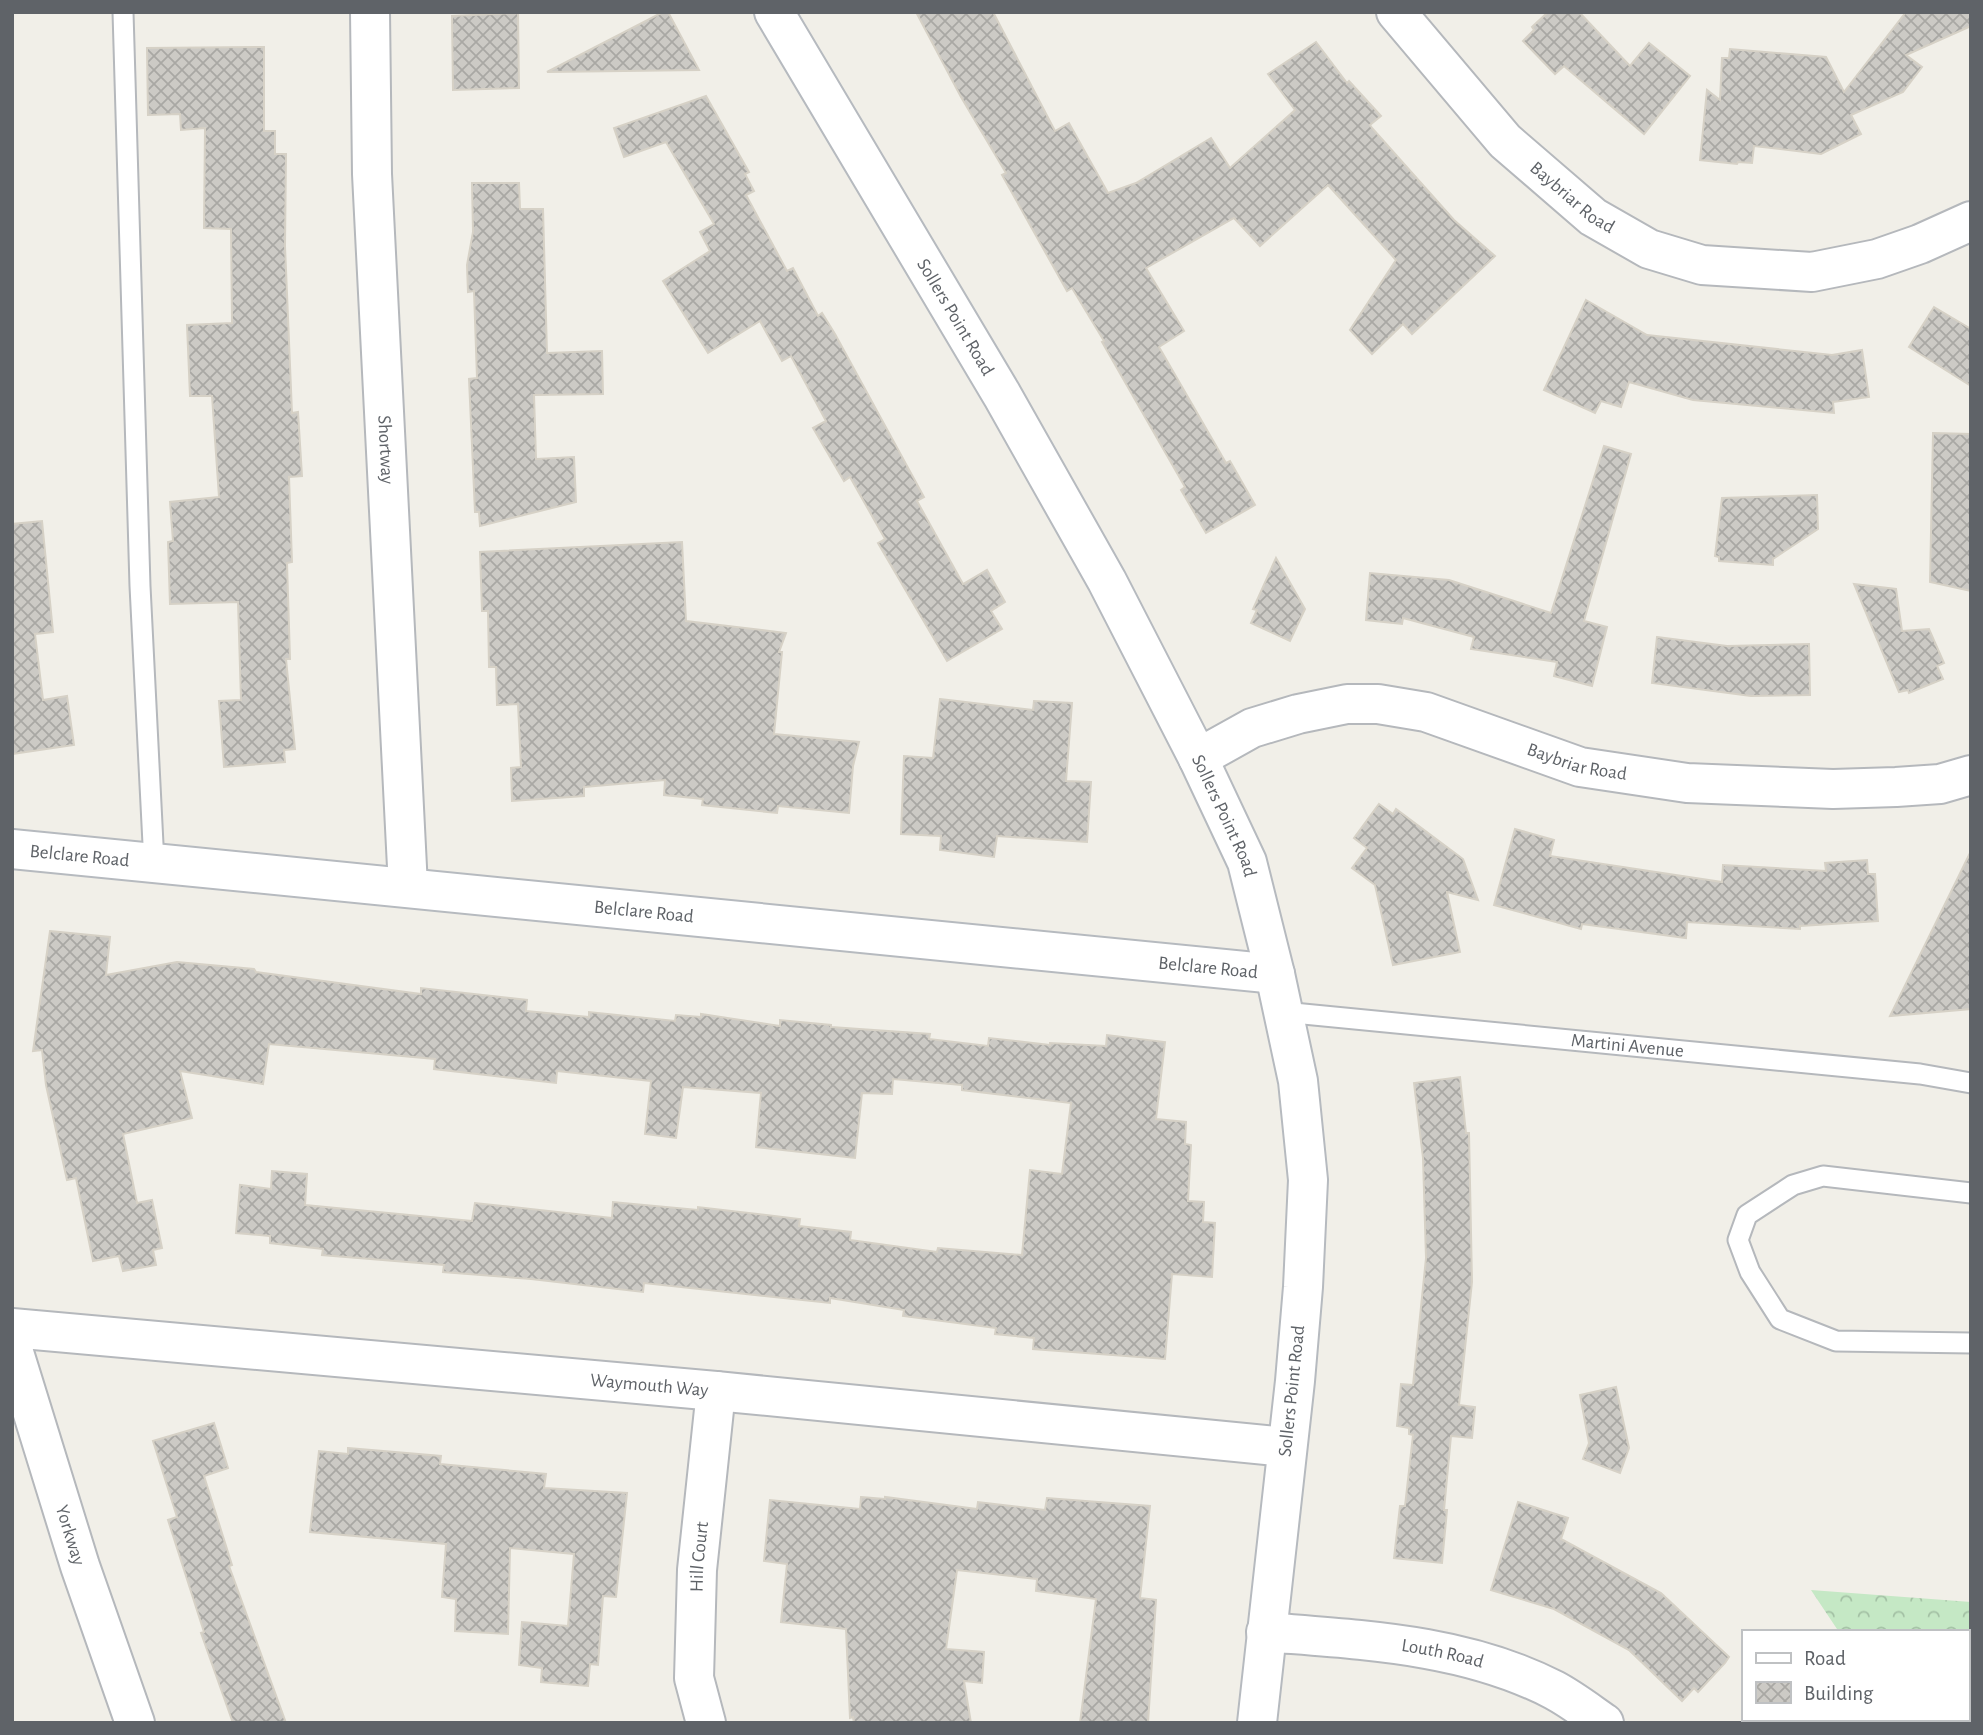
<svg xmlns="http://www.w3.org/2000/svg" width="1983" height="1735" font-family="'Alegreya Sans',sans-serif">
<defs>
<pattern id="park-crowns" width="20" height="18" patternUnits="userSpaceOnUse" patternTransform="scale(1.75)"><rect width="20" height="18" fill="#c5e8c5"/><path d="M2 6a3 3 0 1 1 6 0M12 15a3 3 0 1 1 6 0" fill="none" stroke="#a3c0a4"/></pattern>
<pattern id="building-cross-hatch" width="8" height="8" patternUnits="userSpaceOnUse" patternTransform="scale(1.75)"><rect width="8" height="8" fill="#cccac5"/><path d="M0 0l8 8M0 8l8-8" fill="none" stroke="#a9a8a4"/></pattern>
</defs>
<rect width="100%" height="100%" fill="#f1efe8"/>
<polygon fill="url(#park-crowns)" points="1811,1590 1971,1602 1971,1723 1898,1723 1895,1719 1967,1719 1967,1632 1839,1632"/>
<g fill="url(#building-cross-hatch)" stroke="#d6d1c6" stroke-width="2">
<polygon points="663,12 668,12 699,70 547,72"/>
<polygon points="916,12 993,12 1055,131 1069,123 1108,193 1136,183 1211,138 1230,168 1295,110 1268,74 1316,42 1347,83 1349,81 1381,116 1370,125 1372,128 1454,220 1495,256 1412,334 1403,324 1372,354 1350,330 1396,260 1328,185 1260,246 1234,218 1146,268 1184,331 1159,347 1226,463 1230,461 1255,505 1206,533 1181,490 1185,487 1102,342 1104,341 1072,288 1067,291 1002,175 1006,173 961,97"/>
<polygon points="1548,12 1579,12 1630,66 1649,43 1690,76 1644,134 1564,66 1555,74 1523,41 1534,30 1532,27"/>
<polygon points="1906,12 1971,12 1971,26 1906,55 1922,67 1903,92 1851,115 1861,134 1821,154 1754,146 1752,163 1738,162 1737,164 1700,160 1707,90 1720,100 1722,58 1729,58 1730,49 1826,57 1844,92"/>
<polygon points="518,13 519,88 453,90 452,16"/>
<polygon points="264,47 264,131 275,131 275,154 286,154 285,246 292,413 298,412 302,476 289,477 292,562 287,563 290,659 286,659 295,749 284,750 285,762 224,767 219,701 241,700 238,602 170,604 168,542 173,541 170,502 219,497 212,396 190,396 187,325 232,323 231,229 204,228 205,128 181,130 180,114 148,115 147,48"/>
<polygon points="706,96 749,172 745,174 754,191 746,195 787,271 793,268 818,316 822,313 835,334 924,497 917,501 963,584 987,570 1005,602 991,611 1002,629 947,661 878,543 885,539 850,477 844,481 813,428 826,421 791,356 782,361 760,321 708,353 663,281 710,251 700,232 714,224 666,142 624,157 614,128"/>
<polygon points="472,183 519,183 520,209 543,209 547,353 602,351 603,394 534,395 536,459 574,457 576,502 480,526 479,512 475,512 469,379 477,378 474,291 468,292 467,265 473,232"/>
<polygon points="1586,300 1647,335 1832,355 1862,350 1869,397 1833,402 1834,413 1693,400 1629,382 1621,407 1601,401 1595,413 1544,390"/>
<polygon points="1934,307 1971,329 1971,386 1909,347"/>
<polygon points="1933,433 1971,434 1971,591 1930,582"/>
<polygon points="1604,446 1631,454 1584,621 1607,627 1592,686 1554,676 1557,662 1471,649 1474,637 1403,618 1402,624 1366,620 1370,573 1449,580 1551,613"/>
<polygon points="1817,495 1818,529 1773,559 1773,565 1719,561 1719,557 1715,556 1722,498"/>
<polygon points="42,521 53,632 35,634 43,700 67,696 74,745 12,754 12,524"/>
<polygon points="682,542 686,621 786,633 779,652 782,652 774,734 859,742 853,766 849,813 778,806 777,813 702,805 703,799 664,795 665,780 584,787 584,796 512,801 511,768 521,767 518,704 497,705 496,667 489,667 488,611 482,611 480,552"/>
<polygon points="1276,558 1305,609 1290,641 1251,623 1257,610 1253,609"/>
<polygon points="1854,584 1896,589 1902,631 1929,629 1944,663 1937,666 1943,679 1909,693 1908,690 1899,692"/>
<polygon points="1657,637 1727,646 1809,644 1810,695 1751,696 1652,683"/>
<polygon points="940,699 1033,710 1034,701 1072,703 1066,781 1091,782 1087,842 997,836 994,857 940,850 941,836 901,834 904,756 933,758"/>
<polygon points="1379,804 1393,814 1396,809 1463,859 1478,900 1447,892 1460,952 1393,965 1375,885 1352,868 1367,848 1354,838"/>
<polygon points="1515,829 1554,840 1550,856 1722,882 1723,865 1826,871 1825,863 1867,860 1868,874 1875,874 1878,921 1800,926 1800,929 1687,922 1686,938 1582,924 1581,929 1494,905"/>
<polygon points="1971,851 1971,1009 1890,1016"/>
<polygon points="50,931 110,937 106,975 177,962 254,969 256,972 421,994 421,988 527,1000 526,1011 589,1017 589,1012 675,1021 676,1015 701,1017 701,1014 780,1026 780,1020 831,1025 831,1027 930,1034 929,1039 988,1046 989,1038 1050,1045 1050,1043 1106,1046 1107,1035 1165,1042 1156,1119 1186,1122 1185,1144 1191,1145 1188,1201 1204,1202 1203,1222 1215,1223 1212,1277 1172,1274 1165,1359 1033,1349 1034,1338 995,1334 996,1328 903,1316 904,1310 830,1298 830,1303 644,1283 643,1292 531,1279 443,1272 444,1265 322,1255 323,1249 270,1243 270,1236 236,1233 240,1185 271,1189 272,1171 307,1174 305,1205 472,1221 475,1203 612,1218 613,1202 698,1210 698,1207 800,1219 799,1226 851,1232 850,1240 937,1252 938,1248 1022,1255 1030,1170 1062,1174 1071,1103 962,1090 962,1085 893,1079 892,1094 862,1093 855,1158 756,1147 761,1093 683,1087 676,1138 645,1134 651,1081 557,1071 556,1083 434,1069 435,1059 269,1044 263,1084 180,1071 192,1118 123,1134 137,1203 152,1200 162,1248 153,1250 156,1265 123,1271 119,1256 93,1261 76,1178 67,1180 46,1085 42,1050 33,1051"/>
<polygon points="1460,1077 1466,1133 1469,1133 1472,1282 1459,1405 1475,1407 1472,1438 1451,1436 1444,1510 1447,1510 1442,1563 1394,1558 1400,1506 1405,1506 1413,1435 1409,1434 1409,1428 1397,1426 1401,1384 1413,1385 1426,1258 1423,1158 1414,1083"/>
<polygon points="1616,1387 1629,1448 1620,1473 1583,1459 1589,1443 1580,1395"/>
<polygon points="214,1423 228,1468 204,1476 232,1565 229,1566 286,1723 233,1723 201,1633 204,1632 168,1520 177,1517 153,1441"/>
<polygon points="348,1448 441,1456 440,1464 546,1474 544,1488 627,1493 616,1597 603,1596 598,1665 590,1664 588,1686 541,1682 542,1668 519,1665 522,1622 568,1626 574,1554 510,1548 508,1634 455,1631 456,1599 442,1597 446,1544 310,1532 319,1451 348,1454"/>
<polygon points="861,1497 885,1499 885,1497 977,1509 978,1502 1045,1510 1047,1498 1150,1506 1140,1598 1156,1600 1148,1723 1080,1723 1096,1599 1036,1591 1037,1579 957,1570 946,1649 984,1652 982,1683 964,1681 971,1723 854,1723 853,1717 850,1718 846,1629 781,1622 787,1564 764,1561 770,1500 860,1509"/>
<polygon points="1518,1502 1568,1518 1561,1539 1661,1593 1729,1657 1725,1663 1698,1692 1694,1688 1682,1701 1629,1650 1554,1609 1491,1590"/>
</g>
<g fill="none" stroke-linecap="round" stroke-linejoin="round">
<g stroke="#b5b8bc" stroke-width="23">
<g id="lane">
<polyline points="123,12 140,586 154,864"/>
<path id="s1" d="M1283 1012 1920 1074 1971 1083"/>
<polyline points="1971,1193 1823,1176 1793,1185 1747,1215 1738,1240 1750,1272 1780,1319 1836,1341 1971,1343"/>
</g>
</g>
<g stroke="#b5b8bc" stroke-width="42">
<g id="street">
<path id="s2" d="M370 12 372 174 408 887"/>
<path id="s3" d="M1396 12 1505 141 1593 217 1649 249 1702 265 1812 272 1877 259 1920 244 1971 221"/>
<path id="s4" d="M1198 758 1252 728 1298 714 1347 704H1378L1426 712 1580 767 1687 783 1833 789 1896 787 1940 784 1971 775"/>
<path id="s5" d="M12 1328 716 1391 1286 1447"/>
<path id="s6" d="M12 1346 80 1566 135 1723"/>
<path id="s7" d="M1266 1632C1364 1640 1465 1644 1554 1690 1571 1699 1588 1712 1604 1723"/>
<path id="s8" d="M706 1723 694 1678 697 1570 716 1391"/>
</g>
</g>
<g stroke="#b6babf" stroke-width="42">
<g id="secondary">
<path id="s9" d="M774 12 1002 395 1107 581 1198 758 1247 862 1275 974 1298 1081 1308 1180 1303 1287 1295 1381 1257 1723"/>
<path id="s10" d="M12 849 1275 974"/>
</g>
</g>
<use href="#lane" stroke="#fff" stroke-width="19"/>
<use href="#street" stroke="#fff" stroke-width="38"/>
<use href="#secondary" stroke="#fff" stroke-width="38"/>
</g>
<g text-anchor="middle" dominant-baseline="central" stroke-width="5" stroke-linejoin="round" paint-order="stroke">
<g font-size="19" fill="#5f6368" stroke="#fff">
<text stroke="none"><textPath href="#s3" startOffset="257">Baybriar Road</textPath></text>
<text stroke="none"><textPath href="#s9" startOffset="355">Sollers Point Road</textPath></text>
<text stroke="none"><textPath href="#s2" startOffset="438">Shortway</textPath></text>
<text stroke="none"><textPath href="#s4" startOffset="399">Baybriar Road</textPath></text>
<text stroke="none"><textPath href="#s9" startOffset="922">Sollers Point Road</textPath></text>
<text stroke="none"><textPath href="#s10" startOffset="68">Belclare Road</textPath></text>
<text stroke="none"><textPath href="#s10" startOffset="635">Belclare Road</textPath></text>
<text stroke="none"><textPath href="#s10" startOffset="1202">Belclare Road</textPath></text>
<text stroke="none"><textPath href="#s1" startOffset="346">Martini Avenue</textPath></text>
<text stroke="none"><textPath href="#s5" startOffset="640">Waymouth Way</textPath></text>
<text transform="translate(1292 1391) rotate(-84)">Sollers Point Road</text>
<text stroke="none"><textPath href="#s6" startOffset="198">Yorkway</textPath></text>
<text stroke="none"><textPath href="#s8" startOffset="168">Hill Court</textPath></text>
<text stroke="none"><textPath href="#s7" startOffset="178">Louth Road</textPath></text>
</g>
</g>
<rect width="1983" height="1735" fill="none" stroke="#5f6368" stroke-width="28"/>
<rect x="1742" y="1630" width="228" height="91" fill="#ffffff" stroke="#bfc1c3" stroke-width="2"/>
<rect x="1756" y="1653" width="35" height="10" fill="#ffffff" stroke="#bfc1c3" stroke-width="2"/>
<text x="1804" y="1665" font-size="21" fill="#5f6368">Road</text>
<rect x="1756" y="1682" width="35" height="21" fill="url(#building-cross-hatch)" stroke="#bfc1c3" stroke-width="2"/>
<text x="1804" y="1700" font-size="21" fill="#5f6368">Building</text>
</svg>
